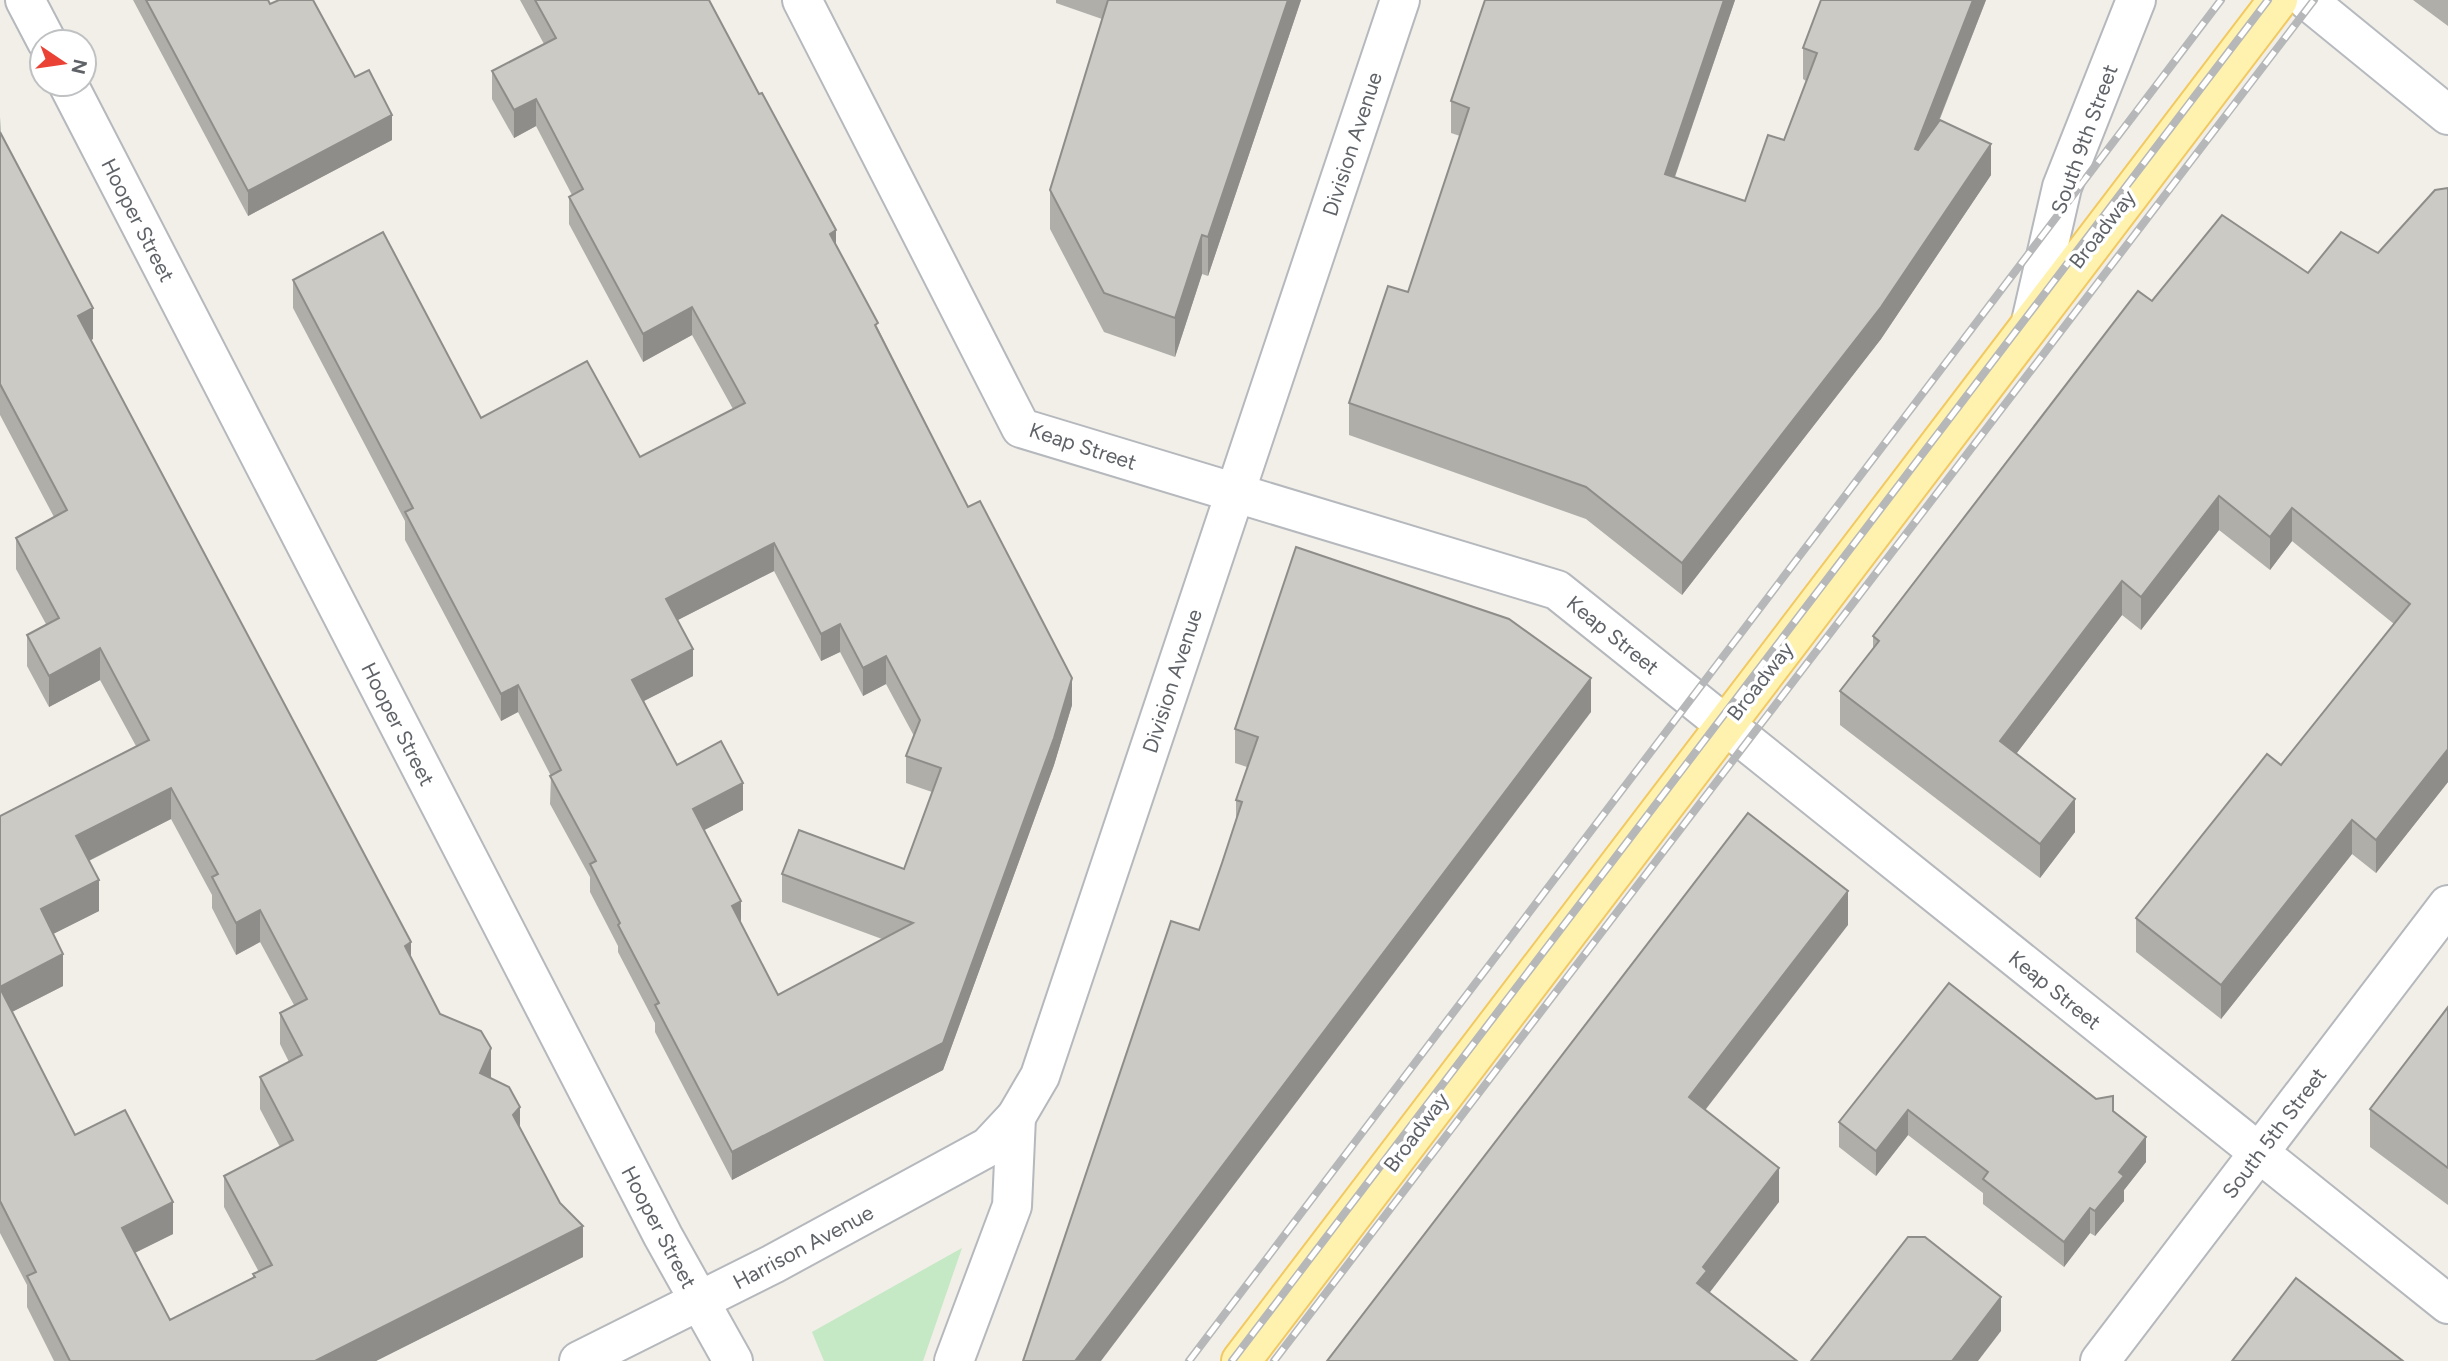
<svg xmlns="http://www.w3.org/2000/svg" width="2448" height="1361" font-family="Figtree,sans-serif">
<rect width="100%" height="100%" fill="#f1efe8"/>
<polygon fill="#c5e8c5" points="962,1248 923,1361 824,1361 812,1332"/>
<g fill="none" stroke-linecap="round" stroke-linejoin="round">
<g stroke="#b5b8bc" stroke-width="42">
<g id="pedestrian">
<polyline points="2031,322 2062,187 2136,0"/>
<polyline points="954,1361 1012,1206 1016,1117"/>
</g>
</g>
<g stroke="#b5b8bc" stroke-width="42">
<g id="minor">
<polyline points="25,0 47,42"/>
<polyline points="802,0 1021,428 1557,590 2448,1304"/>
<polyline points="68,84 663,1236 733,1361"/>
<polyline points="2100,1361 2448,905"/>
</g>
</g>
<g stroke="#b5b8bc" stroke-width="42">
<polyline id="tertiary" points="579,1361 773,1264 988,1147 1016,1117 1040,1076 1400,0"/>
</g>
<g stroke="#b6babf" stroke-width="42">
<polyline id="secondary" points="2307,0 2448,115"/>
</g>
<g stroke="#f2c960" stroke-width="42">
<polyline id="primary" points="1241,1361 2278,0"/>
</g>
<use href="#pedestrian" stroke="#fff" stroke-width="38"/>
<use href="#minor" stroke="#fff" stroke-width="38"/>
<use href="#tertiary" stroke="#fff" stroke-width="38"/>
<use href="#secondary" stroke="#fff" stroke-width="38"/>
<use href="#primary" stroke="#fff2af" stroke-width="38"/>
<g stroke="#b6b7b8" stroke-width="8">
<g id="rail">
<polyline points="1189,1361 2221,0"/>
<polyline points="1232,1361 2268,0"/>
<polyline points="1274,1361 2314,0"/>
</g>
</g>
<use href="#rail" stroke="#fff" stroke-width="5" stroke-dasharray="16" stroke-linecap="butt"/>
</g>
<g fill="#afaea9" fill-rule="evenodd">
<polygon points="133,0 268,0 270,4 355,77 392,140 248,216"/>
<path d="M520 0H709L836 245 968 507 1072 705 1054 765 943 1070 732 1180 655 1032V1023L618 952V946L590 892V877L550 804 551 776 518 712 501 721 405 540V521L293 308V280L481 418 640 457 733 409 692 335 643 362 569 224V197L572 195 536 126 514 138 492 99V71L544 44ZM774 571 821 661 840 652 863 696 886 684 914 736 906 756V783L932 792 904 869 782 874V902L882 939 778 995 741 925 704 830 743 810 677 765 644 701 693 676 678 620Z"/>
<polygon points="1056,0 1301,0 1208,276 1202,274 1175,357 1104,332 1050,229 1050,190 1102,19 1056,3"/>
<polygon points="1485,0 1735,0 1675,177 1745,201 1784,140 1806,81 1803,79 1803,48 1986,0 1938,124 1991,175 1881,339 1682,595 1586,519 1349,435 1349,403 1408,292 1460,136 1451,133 1451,101"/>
<polygon points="2413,0 2448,0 2448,26"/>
<path d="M0 117 1 133 93 339 91 340 440 1014 491 1078 520 1128 583 1257 376 1361H54L27 1307V1285L0 1233V816L136 746 100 680 49 707 27 666V635L46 624 16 569V538L54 517 0 415ZM171 819 212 895V908L236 955 260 942 294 1005 280 1013V1044L289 1062 260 1077V1109L280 1147 224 1176V1207L259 1272 253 1274V1278L170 1320 135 1253 173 1234 75 1135 12 1012 63 986 53 934 99 911 89 861Z"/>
<polygon points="2448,188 2448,782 2376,873 2352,854 2221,1019 2136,952 2136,918 2281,765 2394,624 2292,541 2270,570 2219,530 2141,630 2122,615 2016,754 2075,832 2040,878 1840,725 1840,691 1873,650 1873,636 2152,301 2308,273 2378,253"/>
<polygon points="1591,712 1236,819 1236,800 1247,767 1235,763 1235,729"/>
<polygon points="1949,983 2113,1111 2146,1162 2124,1190 2124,1201 2095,1236 2090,1233 2064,1267 1983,1204 1983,1193 1908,1135 1876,1176 1839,1147 1839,1122"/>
<polygon points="2448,1007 2448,1205 2370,1147 2370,1109"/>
</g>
<g fill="#8f8d8a">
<polygon points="1288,0 1301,0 1208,276 1208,237"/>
<polygon points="1724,0 1735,0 1665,205 1665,174"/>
<polygon points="1973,0 1986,0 1915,181 1915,149"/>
<polygon points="536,99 536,126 514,138 514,110"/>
<polygon points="392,115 392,140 248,216 248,191"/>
<polygon points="1991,144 1991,175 1881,339 1682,595 1682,563"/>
<polygon points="836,230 836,258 830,234"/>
<polygon points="1202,235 1202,274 1175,357 1175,318"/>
<polygon points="692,307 692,335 643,362 643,334"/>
<polygon points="93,308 93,339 78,347 78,316"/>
<polygon points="2219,496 2219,530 2141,630 2141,597"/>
<polygon points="2292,508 2292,541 2270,570 2270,537"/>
<polygon points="774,543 774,571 666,626 666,599"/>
<polygon points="2122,581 2122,615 2000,775 2000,741"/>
<polygon points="840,624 840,652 821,661 821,634"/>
<polygon points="100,648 100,680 49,707 49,676"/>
<polygon points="693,649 693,676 632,707 632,680"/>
<polygon points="886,656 886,684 863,696 863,668"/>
<polygon points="1072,678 1072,705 1054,765 943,1070 732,1180 732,1152 943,1043"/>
<polygon points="1591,678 1591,712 1101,1361 1075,1361"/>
<polygon points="518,685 518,712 501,721 501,694"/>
<polygon points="2448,749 2448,782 2376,873 2376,840"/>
<polygon points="743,783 743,810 693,836 693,809"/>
<polygon points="171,788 171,819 76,867 76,836"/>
<polygon points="2075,799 2075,832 2040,878 2040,844"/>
<polygon points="2352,820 2352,854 2221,1019 2221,985"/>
<polygon points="99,880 99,911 41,940 41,909"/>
<polygon points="1848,891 1848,925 1689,1131 1689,1097"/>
<polygon points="741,901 741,928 732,906"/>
<polygon points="260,910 260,942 236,955 236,923"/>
<polygon points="411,942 411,973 405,946"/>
<polygon points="63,954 63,986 0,1018 0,987"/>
<polygon points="491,1048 491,1079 480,1073"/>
<polygon points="520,1107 520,1139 513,1115"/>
<polygon points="1908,1110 1908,1135 1876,1176 1876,1151"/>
<polygon points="2146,1137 2146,1162 2124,1190 2124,1201 2095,1236 2095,1211 2119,1172"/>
<polygon points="1779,1168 1779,1202 1707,1296 1697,1283 1703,1267"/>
<polygon points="173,1202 173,1234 122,1259 122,1228"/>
<polygon points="2090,1208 2090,1233 2064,1267 2064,1242"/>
<polygon points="583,1226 583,1257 376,1361 315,1361"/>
<polygon points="2001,1297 2001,1331 1978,1361 1952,1361"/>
</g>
<g fill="#cccac5" stroke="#8f8d8a" stroke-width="2" fill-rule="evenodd">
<polygon points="146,0 268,0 270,4 279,0 313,0 355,77 369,70 392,115 248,191"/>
<path d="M535 0H709L759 94 762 93 836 230 830 234 878 323 875 325 968 507 980 501 1072 678 1054 738 943 1043 732 1152 655 1005 659 1003 618 925 620 923 590 864 596 861 550 776 561 770 518 685 501 694 405 512 413 508 293 280 383 232 481 418 587 361 640 457 745 403 692 307 643 334 569 197 583 189 536 99 514 110 492 71 556 38ZM774 543 821 634 840 624 863 668 886 656 920 720 906 756 941 768 904 869 799 830 782 874 913 923 778 995 732 906 741 901 693 809 743 783 721 741 677 765 632 680 693 649 666 599Z"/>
<polygon points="1108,0 1288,0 1208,237 1202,235 1175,318 1104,293 1050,190"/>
<polygon points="1485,0 1724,0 1665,174 1745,201 1768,135 1784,140 1817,53 1803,48 1821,0 1973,0 1915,149 1918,150 1940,120 1991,144 1881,307 1682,563 1586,487 1349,403 1388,286 1408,292 1469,108 1451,101"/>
<polygon points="0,132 93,308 78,316 411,942 405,946 440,1014 481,1031 491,1048 480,1073 509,1087 520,1107 513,1115 560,1203 583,1226 315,1361 70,1361 27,1276 36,1272 0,1201 0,988 75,1135 125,1110 173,1202 122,1228 170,1320 255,1277 253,1274 272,1265 224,1176 293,1140 260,1077 302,1055 280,1013 307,999 260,910 236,923 212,877 218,874 171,788 76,836 99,880 41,909 63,954 0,987 0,816 149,740 100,648 49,676 27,635 59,618 16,538 67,510 0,384"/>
<polygon points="2448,188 2448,749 2376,840 2352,820 2221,985 2136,918 2267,754 2281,765 2410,604 2292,508 2270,537 2219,496 2141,597 2122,581 2000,741 2075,799 2040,844 1840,691 1879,641 1873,636 2138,291 2152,301 2222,215 2308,273 2341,232 2378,253 2435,190"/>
<polygon points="1296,547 1509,619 1591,678 1075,1361 1023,1361 1171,921 1199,930 1222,863 1242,802 1236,800 1258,737 1235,729"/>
<polygon points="1748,813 1848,891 1689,1097 1779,1168 1703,1267 1707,1271 1697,1283 1797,1361 1327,1361"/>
<polygon points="1949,983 2096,1099 2113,1096 2113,1111 2146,1137 2119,1172 2124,1176 2095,1211 2090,1208 2064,1242 1983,1179 1988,1172 1908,1110 1876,1151 1839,1122"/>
<polygon points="2448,1007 2448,1168 2370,1109"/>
<polygon points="1908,1237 1925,1237 2001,1297 1952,1361 1811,1361"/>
<polygon points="2296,1278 2403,1361 2232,1361"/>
</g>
<g text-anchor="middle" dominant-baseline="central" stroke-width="7" stroke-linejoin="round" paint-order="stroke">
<g font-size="21" fill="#5f6368" stroke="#fff">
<text transform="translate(2084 139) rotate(-70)">South 9th Street</text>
<text transform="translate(1352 144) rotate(-72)">Division Avenue</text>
<text transform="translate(138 220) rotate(63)">Hooper Street</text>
<text transform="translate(2102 229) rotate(-52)">Broadway</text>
<text transform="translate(1083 446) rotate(18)">Keap Street</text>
<text transform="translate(1613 635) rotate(39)">Keap Street</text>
<text transform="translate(1172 681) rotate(-72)">Division Avenue</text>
<text transform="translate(1760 681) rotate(-52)">Broadway</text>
<text transform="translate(398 724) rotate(63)">Hooper Street</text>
<text transform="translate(2055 990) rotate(39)">Keap Street</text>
<text transform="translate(1416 1132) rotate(-53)">Broadway</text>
<text transform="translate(2274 1133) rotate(-53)">South 5th Street</text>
<text transform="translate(659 1227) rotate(62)">Hooper Street</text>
<text transform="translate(803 1247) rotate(-28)">Harrison Avenue</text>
</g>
</g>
<g transform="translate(63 63) rotate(103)"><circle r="33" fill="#ffffff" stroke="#bfc1c3" stroke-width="2"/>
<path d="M0-5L12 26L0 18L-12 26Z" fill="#ea4335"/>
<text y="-10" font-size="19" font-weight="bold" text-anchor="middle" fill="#5f6368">N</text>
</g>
</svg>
